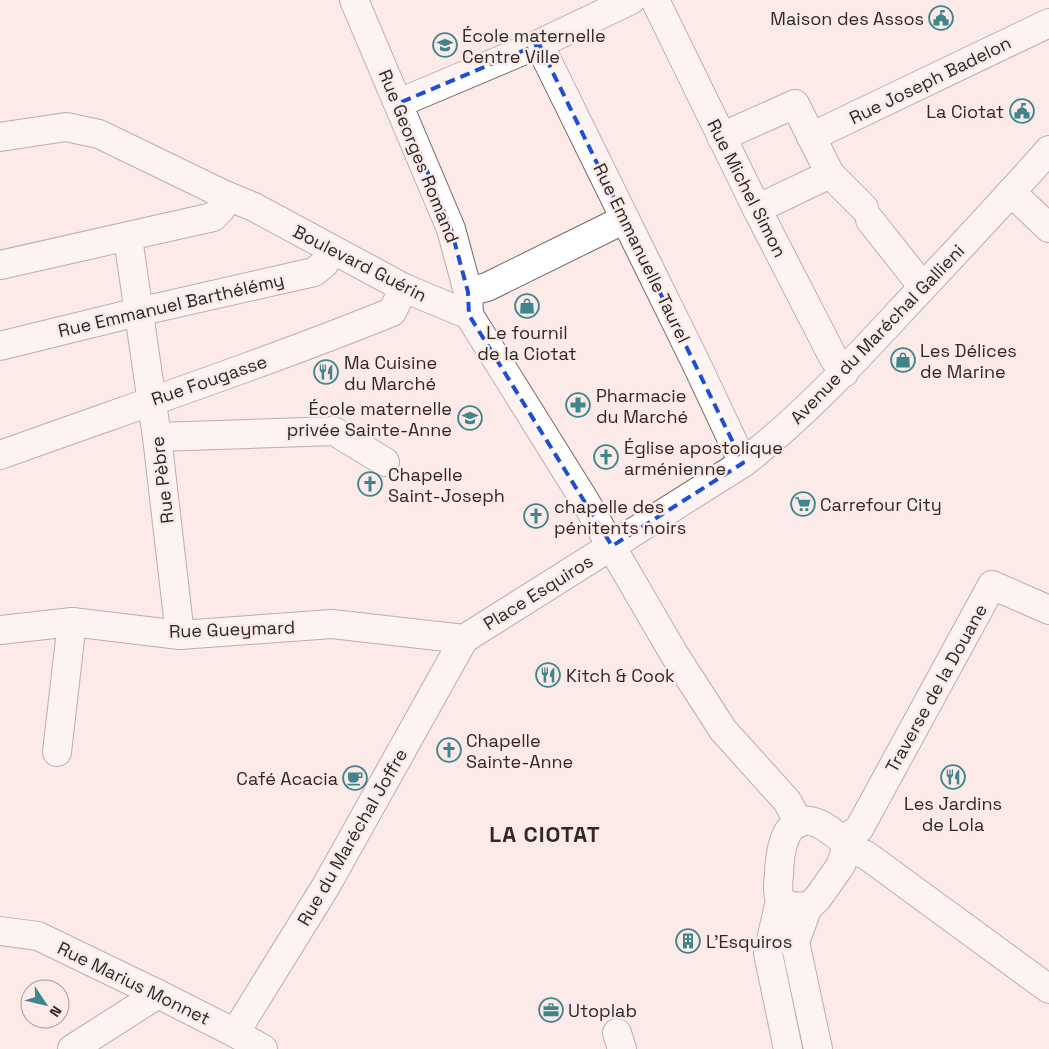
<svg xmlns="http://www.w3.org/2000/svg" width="1049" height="1049" font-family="'Space Grotesk',sans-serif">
<rect width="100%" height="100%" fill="#fbeae7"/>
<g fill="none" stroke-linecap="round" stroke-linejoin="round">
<g stroke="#746663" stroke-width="30">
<g id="minor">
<polyline points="354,0 451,229 468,292 469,315"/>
<polyline points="655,0 757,209 833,357 844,373"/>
<polyline points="539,44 695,361 743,463"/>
<polyline points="399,103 539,44 631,0"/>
<polyline points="0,137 66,127 99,134 227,196 254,207 404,288 469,315 585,501 674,654 723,730 787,801 799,823"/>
<polyline points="721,137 795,104 830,174 757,209"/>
<polyline points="811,137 1049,23"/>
<polyline points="830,174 864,208"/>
<polyline points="1011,192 1049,228"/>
<polyline points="870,220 923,287"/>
<polyline points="130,236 129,245 157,437 180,635"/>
<polyline points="0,265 213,217 221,209 227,196"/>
<polyline points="468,292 487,287 625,219"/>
<polyline points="0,346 138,312 314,272 324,264 333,250"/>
<polyline points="157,437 334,431 385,462"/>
<path d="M0 455C131 408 263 364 392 312L404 288"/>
<polyline points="0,630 72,622 180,635 332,624 464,639"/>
<polyline points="57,752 72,622"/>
<polyline points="843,840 859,829 992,585 1049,610"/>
<polyline points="846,848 866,855 1049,989"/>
<polyline points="780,901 768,953 788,1049"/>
<path d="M808 907 791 906 780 901C777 892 778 883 779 874 780 843 789 803 828 829 836 835 842 838 846 848L841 865 817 899 808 907 795 942 818 1049"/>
<polyline points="0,931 38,936 158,994 235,1033 263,1049"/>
<path d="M235 1033 326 886 464 639 743 463C804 416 856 359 908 303 956 252 1003 202 1049 150"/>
<polyline points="617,1033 622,1049"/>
<polyline points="72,1049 158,994"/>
</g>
</g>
<use href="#minor" stroke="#fff" stroke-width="28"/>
</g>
<path d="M0 0H1049V1049H0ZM539 44 743 463 612 546 469 315 468 292 451 229 399 103Z" fill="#fbeae7" fill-opacity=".55" fill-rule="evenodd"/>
<path fill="none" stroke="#1d4ed8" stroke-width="4" stroke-dasharray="10 6" stroke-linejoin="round" d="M539 44 743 463 612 546 469 315 468 292 451 229 399 103Z"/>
<defs>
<g id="civic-ring" transform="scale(1.25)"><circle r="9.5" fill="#fbeae7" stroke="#3e868b" stroke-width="1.5"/><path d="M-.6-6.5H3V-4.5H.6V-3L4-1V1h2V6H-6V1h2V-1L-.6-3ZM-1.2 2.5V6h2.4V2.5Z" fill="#3e868b"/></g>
<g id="school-ring" transform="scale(1.25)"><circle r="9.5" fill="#fbeae7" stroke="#3e868b" stroke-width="1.5"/><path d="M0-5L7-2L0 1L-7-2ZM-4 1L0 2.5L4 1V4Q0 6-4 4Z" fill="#3e868b"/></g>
<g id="shop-ring" transform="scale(1.25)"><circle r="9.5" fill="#fbeae7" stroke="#3e868b" stroke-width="1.5"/><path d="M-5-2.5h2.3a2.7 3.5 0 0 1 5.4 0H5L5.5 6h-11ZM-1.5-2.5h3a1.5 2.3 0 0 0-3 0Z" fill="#3e868b"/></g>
<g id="restaurant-ring" transform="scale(1.25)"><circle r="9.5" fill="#fbeae7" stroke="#3e868b" stroke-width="1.5"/><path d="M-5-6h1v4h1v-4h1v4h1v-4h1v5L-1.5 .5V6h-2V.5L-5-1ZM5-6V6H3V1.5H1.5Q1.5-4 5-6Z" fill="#3e868b"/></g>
<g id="pharmacy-ring" transform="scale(1.25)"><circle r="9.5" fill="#fbeae7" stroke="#3e868b" stroke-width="1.5"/><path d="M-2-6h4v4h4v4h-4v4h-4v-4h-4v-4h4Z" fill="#3e868b"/></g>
<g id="church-ring" transform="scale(1.25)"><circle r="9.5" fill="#fbeae7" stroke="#3e868b" stroke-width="1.5"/><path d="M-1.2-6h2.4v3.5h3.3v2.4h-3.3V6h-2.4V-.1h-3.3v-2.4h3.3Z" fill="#3e868b"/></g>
<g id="supermarket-ring" transform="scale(1.25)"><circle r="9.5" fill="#fbeae7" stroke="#3e868b" stroke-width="1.5"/><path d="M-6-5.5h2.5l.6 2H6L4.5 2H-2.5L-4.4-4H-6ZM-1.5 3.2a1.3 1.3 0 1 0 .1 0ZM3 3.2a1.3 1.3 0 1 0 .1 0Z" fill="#3e868b"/></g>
<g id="cafe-ring" transform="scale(1.25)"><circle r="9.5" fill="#fbeae7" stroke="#3e868b" stroke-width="1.5"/><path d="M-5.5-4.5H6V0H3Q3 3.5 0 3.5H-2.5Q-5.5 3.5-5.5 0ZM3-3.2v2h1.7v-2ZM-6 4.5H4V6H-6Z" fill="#3e868b"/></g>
<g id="building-ring" transform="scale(1.25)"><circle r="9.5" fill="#fbeae7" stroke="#3e868b" stroke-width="1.5"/><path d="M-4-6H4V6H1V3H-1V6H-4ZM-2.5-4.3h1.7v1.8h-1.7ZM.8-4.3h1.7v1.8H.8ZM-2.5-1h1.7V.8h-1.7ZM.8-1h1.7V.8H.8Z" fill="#3e868b"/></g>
<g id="office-ring" transform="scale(1.25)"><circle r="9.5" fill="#fbeae7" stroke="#3e868b" stroke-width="1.5"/><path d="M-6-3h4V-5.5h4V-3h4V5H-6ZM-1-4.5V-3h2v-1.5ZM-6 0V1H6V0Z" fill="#3e868b"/></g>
</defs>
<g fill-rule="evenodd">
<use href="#civic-ring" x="941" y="18"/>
<use href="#school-ring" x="445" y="45"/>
<use href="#civic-ring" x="1022" y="111"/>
<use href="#shop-ring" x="527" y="306"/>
<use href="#shop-ring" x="903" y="360"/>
<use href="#restaurant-ring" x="326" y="372"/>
<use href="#pharmacy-ring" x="578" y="405"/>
<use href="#school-ring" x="470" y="418"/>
<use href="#church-ring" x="606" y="457"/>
<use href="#church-ring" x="370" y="484"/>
<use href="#supermarket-ring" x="803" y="504"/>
<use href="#church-ring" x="536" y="516"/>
<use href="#restaurant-ring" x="548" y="675"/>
<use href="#church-ring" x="449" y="750"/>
<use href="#restaurant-ring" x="953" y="777"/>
<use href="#cafe-ring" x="355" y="778"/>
<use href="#building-ring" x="688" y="941"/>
<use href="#office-ring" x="551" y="1010"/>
</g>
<g text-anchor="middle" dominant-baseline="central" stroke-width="5" stroke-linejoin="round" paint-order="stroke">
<g font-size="18" fill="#2e2827" stroke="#fbeae7" text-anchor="start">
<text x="924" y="18" text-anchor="end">Maison des Assos</text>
<text x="462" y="35">École maternelle<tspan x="462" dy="21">Centre Ville</tspan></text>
<text x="1004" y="111" text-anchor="end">La Ciotat</text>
<text x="527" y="332" text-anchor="middle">Le fournil<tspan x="527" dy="21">de la Ciotat</tspan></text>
<text x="920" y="350">Les Délices<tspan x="920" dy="21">de Marine</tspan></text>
<text x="344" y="362">Ma Cuisine<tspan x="344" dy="21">du Marché</tspan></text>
<text x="596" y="395">Pharmacie<tspan x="596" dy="21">du Marché</tspan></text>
<text x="452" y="408" text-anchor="end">École maternelle<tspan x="452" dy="21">privée Sainte-Anne</tspan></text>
<text x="624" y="447">Église apostolique<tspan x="624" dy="21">arménienne</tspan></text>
<text x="388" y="474">Chapelle<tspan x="388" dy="21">Saint-Joseph</tspan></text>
<text x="820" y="504">Carrefour City</text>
<text x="554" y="506">chapelle des<tspan x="554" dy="21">pénitents noirs</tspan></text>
<text x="566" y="675">Kitch &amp; Cook</text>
<text x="466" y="740">Chapelle<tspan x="466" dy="21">Sainte-Anne</tspan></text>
<text x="338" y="778" text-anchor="end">Café Acacia</text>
<text x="953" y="803" text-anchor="middle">Les Jardins<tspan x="953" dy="21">de Lola</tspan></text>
<text x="706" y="941">L'Esquiros</text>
<text x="568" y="1010">Utoplab</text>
</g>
<g font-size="18" fill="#2e2827" stroke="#fbeae7">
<text transform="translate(930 80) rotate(-26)">Rue Joseph Badelon</text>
<text transform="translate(419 156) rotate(68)">Rue Georges Romand</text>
<text transform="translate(747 188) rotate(63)">Rue Michel Simon</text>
<text transform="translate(642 253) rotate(64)">Rue Emmanuelle Taurel</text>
<text transform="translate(360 263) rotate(27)">Boulevard Guérin</text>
<text transform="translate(171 305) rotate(-13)">Rue Emmanuel Barthélémy</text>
<text transform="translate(877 334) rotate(-46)">Avenue du Maréchal Gallieni</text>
<text transform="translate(209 380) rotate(-19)">Rue Fougasse</text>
<text transform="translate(162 480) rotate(-97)">Rue Pèbre</text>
<text transform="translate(538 592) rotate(-32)">Place Esquiros</text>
<text transform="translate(232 629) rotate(-2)">Rue Gueymard</text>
<text transform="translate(936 688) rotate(-61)">Traverse de la Douane</text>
<text transform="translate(352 837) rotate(-60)">Rue du Maréchal Joffre</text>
<text transform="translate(134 983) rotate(26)">Rue Marius Monnet</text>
</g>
<g font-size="22" font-weight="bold" letter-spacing="1" fill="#2e2827" stroke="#fbeae7">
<text x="545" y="834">LA CIOTAT</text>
</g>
</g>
<g transform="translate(45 1004) rotate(125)"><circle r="24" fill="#fbeae7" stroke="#a99c9a"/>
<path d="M0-4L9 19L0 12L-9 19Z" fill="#3e868b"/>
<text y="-8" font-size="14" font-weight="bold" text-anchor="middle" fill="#2e2827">N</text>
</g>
</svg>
